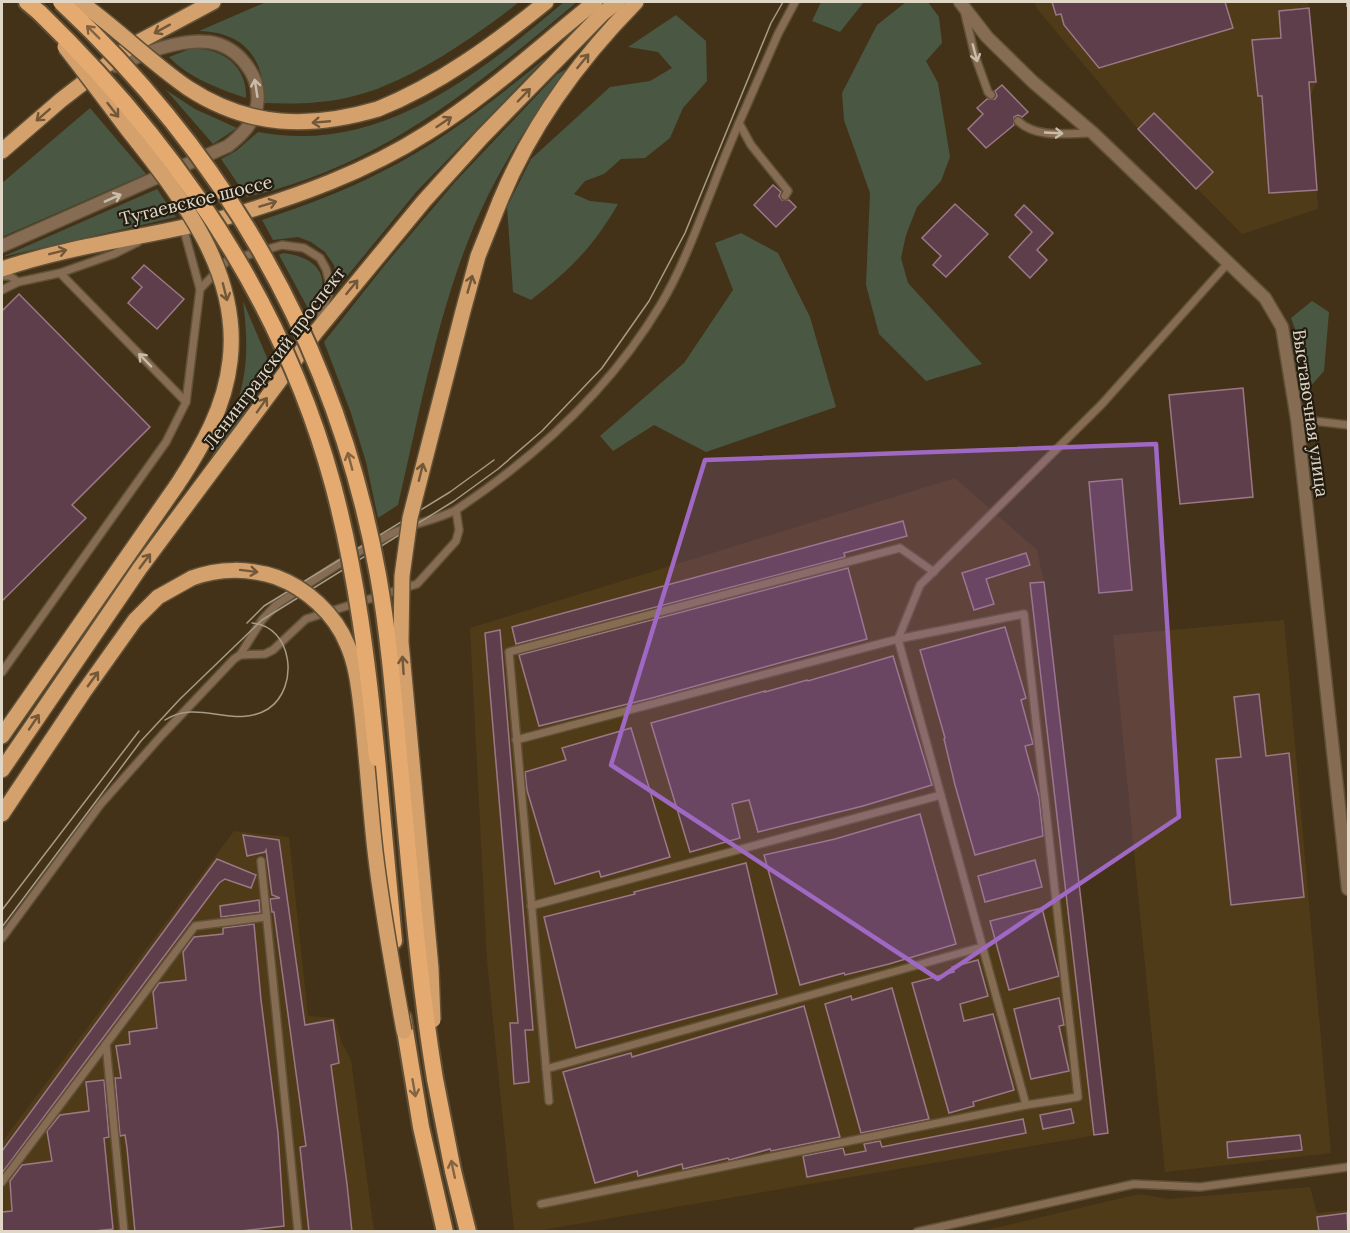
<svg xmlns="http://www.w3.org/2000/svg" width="1350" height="1233" font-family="Lora,serif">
<rect width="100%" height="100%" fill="#433217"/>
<g fill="#503b19">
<polygon points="1034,2 1308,2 1316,82 1310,97 1318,209 1242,234 1138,129 1038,10"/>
<polygon points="955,478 1037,550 1044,582 1108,1133 536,1231 514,1231 487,960 470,628"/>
<polygon points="1284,620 1331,1153 1165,1172 1113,635"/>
<polygon points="234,831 289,837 308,1016 335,1018 341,1041 351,1060 374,1231 2,1231 2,1142"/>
<polygon points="1310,1187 1317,1213 1348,1210 1348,1231 978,1232 1139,1194 1168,1199"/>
</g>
<g fill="#495743">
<path d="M266 2H519C474 38 403 87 346 98 318 104 292 104 263 103 266 59 244 32 199 31Z"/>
<path d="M564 2H577C472 89 384 165 247 197L221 159 236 151 258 132C380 155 477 75 564 2Z"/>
<polygon points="821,2 864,2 840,32 812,21"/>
<polygon points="906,2 928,2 939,17 942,43 926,61 938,83 950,157 941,181 917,207 906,235 901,258 908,283 982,364 926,381 879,334 866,285 870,193 844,120 842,93 877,25"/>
<path d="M676 15 706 41 707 81 683 108 670 138 645 158 621 159 604 174 585 181 574 194 590 201 618 204C593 247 570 270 531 300L513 292 507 207 531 159 610 87 650 81 672 68 658 52 628 47Z"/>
<path d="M190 49C221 47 247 65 246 98 219 89 189 78 169 57Z"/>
<path d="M547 57 417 191 339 286 334 265 325 252 311 242 298 237 273 240 262 220C303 206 343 192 381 172 442 142 495 99 547 57Z"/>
<path d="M567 69C531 119 498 169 474 226 437 315 420 411 398 505L378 518 366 462 351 413 324 342 384 266 455 182 557 74Z"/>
<polygon points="166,90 195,109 237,128 213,144"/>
<polygon points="90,108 146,174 2,237 2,183"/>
<polygon points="157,189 176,217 2,257"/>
<polygon points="741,233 778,253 810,317 836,407 706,452 654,425 613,451 600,436 684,363 733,290 715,243"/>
<path d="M283 253C320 257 335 281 310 312L279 255Z"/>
<path d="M243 301 271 367 238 424 208 463C243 403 252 370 243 301Z"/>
<polygon points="1312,301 1329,312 1324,371 1308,389 1299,340 1291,318"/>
</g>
<g fill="#5e3e4b" stroke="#9c7886" stroke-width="1.5">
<polygon points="1052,2 1225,2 1233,28 1099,68 1064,25 1061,14 1056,15"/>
<polygon points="1309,8 1316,82 1309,82 1317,190 1269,193 1262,96 1258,96 1252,40 1281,38 1279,11"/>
<polygon points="1002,85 1028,112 1022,117 1018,115 1014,117 1014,125 986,148 968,129 983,114 977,108 987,99 995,99 997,96 995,91"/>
<polygon points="1154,113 1213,172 1196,189 1138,129"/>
<polygon points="773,185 781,192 779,196 782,200 789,200 796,207 776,227 754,205"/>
<polygon points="955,204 988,234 946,277 933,265 941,256 922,238"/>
<polygon points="1024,205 1053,233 1037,250 1047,260 1030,278 1009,257 1032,232 1015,215"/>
<polygon points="144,265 184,299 157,329 128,303 142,287 132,278"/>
<polygon points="19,294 150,427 72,505 86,518 2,601 2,311"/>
<polygon points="1243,388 1253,497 1180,504 1169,395"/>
<polygon points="1122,479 1132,590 1099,593 1089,482"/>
<polygon points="903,521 907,536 844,553 845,557 516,644 512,627"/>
<polygon points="1026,553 1030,565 986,579 994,604 974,610 962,573"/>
<polygon points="848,568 867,639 652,698 539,726 519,655"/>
<polygon points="1044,582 1108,1133 1094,1135 1030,583"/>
<polygon points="1005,627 1026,698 1021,700 1033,744 1025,746 1039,797 1043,836 975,855 955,785 944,739 945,738 920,650"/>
<polygon points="500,630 533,1030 525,1030 529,1082 514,1084 510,1023 518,1023 485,633"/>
<polygon points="893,656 932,785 863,806 758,832 749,800 732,804 740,838 690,852 651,723 765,691 765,692 807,680 808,681"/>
<polygon points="1259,694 1266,756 1289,753 1304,897 1231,905 1216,759 1241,757 1234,697"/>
<polygon points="631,728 670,857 601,877 599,871 555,884 527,790 525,772 566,760 562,748"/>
<polygon points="920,814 956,944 889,964 845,975 844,973 800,985 764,855 835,839"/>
<polygon points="243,835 279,840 305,1025 333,1020 339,1063 331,1065 347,1184 352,1232 309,1232 300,1147 306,1146 274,912 272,912 270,899 280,898 272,895 266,850 265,852 247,856"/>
<polygon points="217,859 256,875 251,888 225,879 219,883 2,1173 2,1151"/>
<polygon points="1035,860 1042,887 985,902 978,876"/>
<polygon points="746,863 777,994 576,1048 544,917 635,894 634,892"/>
<polygon points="259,900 260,912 221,917 220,906"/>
<polygon points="1042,908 1059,976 1009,990 990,921"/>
<polygon points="254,924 261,1000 278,1133 284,1226 231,1232 135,1232 127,1148 125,1135 120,1136 115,1078 121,1078 116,1046 130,1044 129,1032 157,1028 153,992 159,983 186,980 183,952 194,937 223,934 223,928"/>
<polygon points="978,960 988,996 960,1004 964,1021 993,1014 1014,1090 973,1102 974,1106 949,1113 912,983 954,972 952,967"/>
<polygon points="892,988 929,1119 861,1133 825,1004 851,996 852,1000"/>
<polygon points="1059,998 1064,1025 1059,1026 1069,1071 1031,1079 1014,1009"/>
<polygon points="804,1006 840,1137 771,1151 770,1149 729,1160 728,1158 683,1169 682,1164 638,1176 637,1171 595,1183 563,1072 631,1053 632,1057"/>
<polygon points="104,1080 109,1137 104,1138 113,1229 85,1232 2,1232 2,1212 12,1211 10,1181 22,1165 52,1161 47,1131 60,1115 89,1111 86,1082"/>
<polygon points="1071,1109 1074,1123 1043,1129 1040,1115"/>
<polygon points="1023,1119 1026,1133 807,1177 803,1156 843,1148 845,1155 866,1151 864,1144 880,1141 882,1147"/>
<polygon points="1300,1135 1302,1150 1228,1158 1227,1142"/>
<polygon points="1347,1213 1348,1232 1319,1232 1317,1217"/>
</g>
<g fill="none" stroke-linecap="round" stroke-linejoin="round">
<g stroke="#5f5037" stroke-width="10">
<g id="service">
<polyline points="965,14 975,56 988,92 991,95"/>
<path d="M1018 121C1037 139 1068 133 1093 133"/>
<polyline points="785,196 788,191 751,145 739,123 778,34 795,2"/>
<polyline points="60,273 114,254 138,242"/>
<polyline points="2,276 10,276 18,282"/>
<polyline points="200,289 227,261 282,245 304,248 320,258 326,269 329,281 329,293 320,319"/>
<polyline points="2,290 18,282 60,273 186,402"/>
<polyline points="1297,419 1348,425"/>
<path d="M240 655 262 620 276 605C313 581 351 554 391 534 412 523 435 521 456 510"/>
<polyline points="2,672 166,442 186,402 200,289 183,227"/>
<polyline points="516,740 898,639 1024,614 1078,1097 1026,1105 541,1204"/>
<polyline points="261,861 298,1232"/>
<polyline points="531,906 941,795"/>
<path d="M2 938 100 805 162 735 234 659 240 655 265 654 273 650 306 619 417 584 456 541 459 530 456 510C537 456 611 388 661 304 683 267 697 227 713 187 721 165 730 144 739 123"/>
<polyline points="106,1044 124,1232"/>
<polyline points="546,1069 982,947"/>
<polyline points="549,1101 509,652 900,548 934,572"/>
<polyline points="1026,1105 898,639 920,585 1102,404 1228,263"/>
<polyline points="2,1182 195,926 266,917"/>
<polyline points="917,1232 1134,1184 1200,1187 1348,1167"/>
</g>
</g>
<g stroke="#5f5037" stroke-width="15">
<polyline id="minor" points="960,2 987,37 1033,82 1093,133 1265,298 1282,327 1297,419 1348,889"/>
</g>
<g stroke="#5f5037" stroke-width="15">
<path id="tertiary" d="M2 246 228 146C242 135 254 123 257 105 262 76 238 46 209 42 178 38 143 54 116 66"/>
</g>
<g stroke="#5f5037" stroke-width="18">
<g id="primary">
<path d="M378 109C440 84 494 44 546 2"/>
<polyline points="2,151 61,100 131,46 213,2"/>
<path d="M500 201C531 125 579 60 636 2"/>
<path d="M2 269C75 244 152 237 227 217 296 197 366 172 427 133 488 95 540 46 595 2"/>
<polyline points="2,736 177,485"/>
<polyline points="2,770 140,568 315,333 424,201 482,137 602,14 617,2"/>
<polyline points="2,814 83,693 135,620 158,597 192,578"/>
</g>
</g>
<g stroke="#5f5037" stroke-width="20">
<g id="trunk">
<polyline points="27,2 40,13"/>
<polyline points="377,758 394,941"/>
<polyline points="403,1018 421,1127 445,1232"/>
<polyline points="435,1079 453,1171 468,1232"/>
</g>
</g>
<use href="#service" stroke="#856c53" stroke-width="7"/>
<use href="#minor" stroke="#856c53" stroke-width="12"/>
<use href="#tertiary" stroke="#856c53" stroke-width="12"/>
<use href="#primary" stroke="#d4a06b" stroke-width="15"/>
<use href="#trunk" stroke="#e4aa70" stroke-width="16"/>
<g stroke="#a79b87" stroke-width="1.5">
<polyline points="247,623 264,606 450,492 494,460"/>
<path d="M165 720C198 698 234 730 268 709 300 688 293 626 252 623"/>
<polyline points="2,910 139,731"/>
<polyline points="2,927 141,741 180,699 262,620 454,501 498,469 542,431 602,368 649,301 685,233 771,23 783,2"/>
</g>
<polyline stroke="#a79b87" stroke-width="4" stroke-dasharray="10 10" stroke-linecap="butt" points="1348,2 1348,7"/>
<g stroke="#5f5037" stroke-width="18" stroke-linecap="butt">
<g id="primary-bridge">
<path d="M80 2C117 28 150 62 188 88 249 128 310 129 378 109"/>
<path d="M65 47C86 74 107 102 128 130 180 196 241 271 230 361 225 407 202 447 177 485"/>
<path d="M192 578C219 568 249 568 276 577 306 588 335 614 347 644 357 666 359 691 362 715 367 760 370 806 375 851 382 911 393 971 404 1031"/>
<polyline points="433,1020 431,968 401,642 402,576 410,518 463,311 478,256 500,201"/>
</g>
</g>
<g stroke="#5f5037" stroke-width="20" stroke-linecap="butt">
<g id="trunk-bridge">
<path d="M61 2C228 158 337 349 378 575 388 631 393 688 398 745 409 857 417 969 435 1079"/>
<path d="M40 13C176 145 283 300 333 485 357 575 368 667 377 758"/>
</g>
</g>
<use href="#primary-bridge" stroke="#d4a06b" stroke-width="15"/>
<use href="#trunk-bridge" stroke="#e4aa70" stroke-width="16"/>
</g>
<defs><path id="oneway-shaft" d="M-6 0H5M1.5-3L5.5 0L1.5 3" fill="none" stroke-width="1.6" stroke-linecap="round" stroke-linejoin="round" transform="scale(1.5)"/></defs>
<g stroke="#735739">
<use href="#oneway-shaft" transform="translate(162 29) rotate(151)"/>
<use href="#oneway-shaft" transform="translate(583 61) rotate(-51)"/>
<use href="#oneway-shaft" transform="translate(524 95) rotate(-46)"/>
<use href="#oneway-shaft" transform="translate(113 110) rotate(52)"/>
<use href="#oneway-shaft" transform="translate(43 115) rotate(139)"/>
<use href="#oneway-shaft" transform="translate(321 122) rotate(175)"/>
<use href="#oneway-shaft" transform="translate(444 122) rotate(-34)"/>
<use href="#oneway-shaft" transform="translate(268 204) rotate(-17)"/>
<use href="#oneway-shaft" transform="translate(58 252) rotate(-14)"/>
<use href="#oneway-shaft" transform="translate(470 284) rotate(-74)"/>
<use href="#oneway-shaft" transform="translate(352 287) rotate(-51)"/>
<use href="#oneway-shaft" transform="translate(225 292) rotate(76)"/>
<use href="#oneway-shaft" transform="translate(262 405) rotate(-55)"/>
<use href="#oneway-shaft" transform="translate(421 472) rotate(-76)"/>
<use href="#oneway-shaft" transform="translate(145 561) rotate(-53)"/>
<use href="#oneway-shaft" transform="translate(249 571) rotate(7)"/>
<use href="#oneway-shaft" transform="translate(403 665) rotate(-94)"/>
<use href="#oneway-shaft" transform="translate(93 679) rotate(-54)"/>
<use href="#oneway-shaft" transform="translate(34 722) rotate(-56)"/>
</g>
<g stroke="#846340">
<use href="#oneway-shaft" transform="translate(93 32) rotate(-135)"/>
<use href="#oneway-shaft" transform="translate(350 461) rotate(-105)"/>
<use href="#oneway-shaft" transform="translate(414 1088) rotate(80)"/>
<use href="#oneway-shaft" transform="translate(453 1169) rotate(-102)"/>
</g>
<g stroke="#cabcaa">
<use href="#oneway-shaft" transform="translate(975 53) rotate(75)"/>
<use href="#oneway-shaft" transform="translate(256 88) rotate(-99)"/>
<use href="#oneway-shaft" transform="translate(1054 133) rotate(3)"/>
<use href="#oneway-shaft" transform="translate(113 198) rotate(-24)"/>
<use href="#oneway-shaft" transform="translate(145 360) rotate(-134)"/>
</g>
<path fill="#9f68c2" fill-opacity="0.2" stroke="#9f68c2" stroke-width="4.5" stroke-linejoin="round" d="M1156 444 1179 817 938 979 611 765 705 460Z"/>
<g text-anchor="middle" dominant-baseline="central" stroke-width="4.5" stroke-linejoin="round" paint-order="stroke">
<g font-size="18" fill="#e1d7c7" stroke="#231c10">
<text transform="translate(196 200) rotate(-14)">Тутаевское шоссе</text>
<text transform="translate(274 358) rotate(-53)">Ленинградский проспект</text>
<text transform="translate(1311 413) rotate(82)">Выставочная улица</text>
</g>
</g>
<rect width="1350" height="1233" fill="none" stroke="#e1d7c7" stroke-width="6"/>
</svg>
